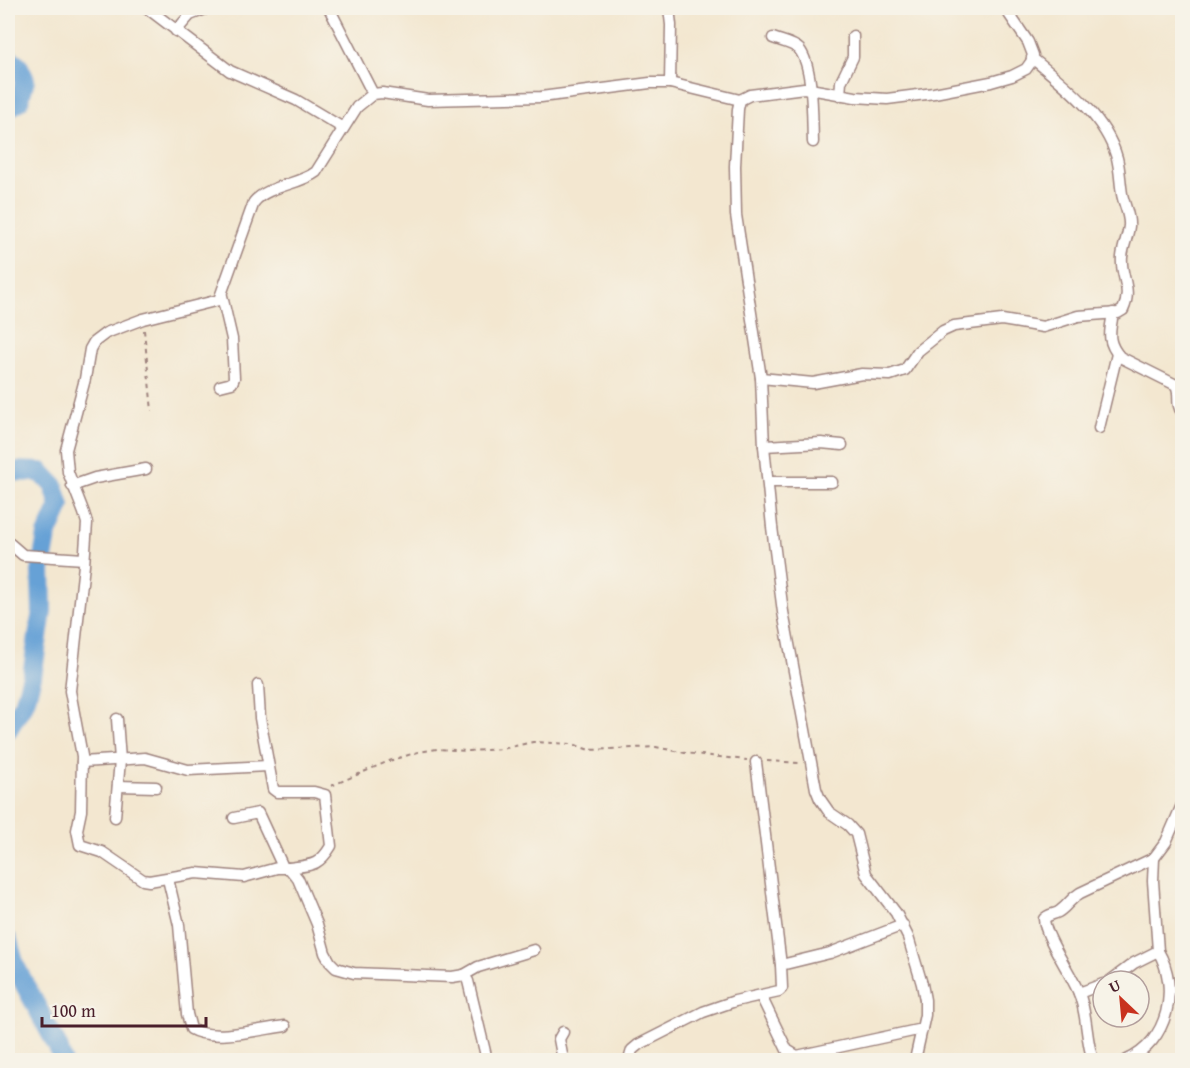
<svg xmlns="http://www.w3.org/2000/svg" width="1190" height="1068" font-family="'Gentium Book Plus',serif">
<rect width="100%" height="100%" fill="#f7f3e8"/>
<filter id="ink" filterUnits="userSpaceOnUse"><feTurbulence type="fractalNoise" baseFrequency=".0167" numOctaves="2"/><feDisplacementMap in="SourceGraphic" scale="12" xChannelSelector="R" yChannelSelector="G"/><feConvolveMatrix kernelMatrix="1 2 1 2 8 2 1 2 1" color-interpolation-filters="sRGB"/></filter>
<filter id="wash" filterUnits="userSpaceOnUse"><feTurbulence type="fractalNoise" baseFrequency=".008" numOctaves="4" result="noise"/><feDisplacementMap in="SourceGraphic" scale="24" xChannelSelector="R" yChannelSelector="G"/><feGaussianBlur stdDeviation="1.35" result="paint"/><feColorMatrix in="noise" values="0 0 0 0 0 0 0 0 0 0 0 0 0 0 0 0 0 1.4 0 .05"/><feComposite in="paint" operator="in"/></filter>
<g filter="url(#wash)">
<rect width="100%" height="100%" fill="#f3e7d0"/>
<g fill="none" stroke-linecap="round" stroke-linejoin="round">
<g stroke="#66a1d6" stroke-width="20">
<polyline points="8,58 18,65 25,80 19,101 8,108"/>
<polyline points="8,471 41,472 54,486 60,506 47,535 41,570 42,611 32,676 25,701 8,729"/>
<polyline points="8,941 15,966 58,1047 62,1060"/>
</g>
</g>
</g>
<g filter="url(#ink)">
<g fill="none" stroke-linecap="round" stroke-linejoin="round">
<g stroke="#9e837e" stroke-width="13">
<g id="minor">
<polyline points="147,8 230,71 296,100 343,128"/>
<polyline points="329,8 373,94"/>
<polyline points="669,8 671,25 670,83"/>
<polyline points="176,31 190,15 208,8"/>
<path d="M773 38C780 41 793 43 799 49 814 67 812 119 813 142"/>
<polyline points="840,95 841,82 853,57 853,36"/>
<path d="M1113 313C1110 332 1106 341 1120 357L1176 385C1181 394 1175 404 1182 412"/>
<path d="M761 378 813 383 862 374 890 375 905 370 918 351 943 331 954 326 1002 320 1043 327 1078 316 1118 313 1123 310C1133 288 1120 277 1122 257 1123 246 1128 236 1129 226 1130 215 1124 205 1122 194 1120 182 1120 170 1117 158 1105 116 1065 85 1032 58"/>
<polyline points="220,386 232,383 234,378 232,339 222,296"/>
<polyline points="1099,428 1117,354"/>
<polyline points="764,446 821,443 842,445"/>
<polyline points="768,482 832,482"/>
<polyline points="72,486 95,478 146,469"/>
<polyline points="8,542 23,555 84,559"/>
<path d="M258 685 260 718 273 789 277 792H314L325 795 331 846C319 866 312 865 289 868"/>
<polyline points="82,762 145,758 188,770 268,766"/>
<polyline points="756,762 781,965"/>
<polyline points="118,786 156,787"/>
<polyline points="115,817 120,760 117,719"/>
<polyline points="234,818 258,813 283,867"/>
<path d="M168 879 179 925 187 1014 191 1029C212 1042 262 1029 285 1026"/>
<polyline points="464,975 478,967 534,950"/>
<polyline points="1110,981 1134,963 1158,951 1153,881 1154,858"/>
<polyline points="1079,993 1103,984"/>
<polyline points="761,996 787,1050 797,1056 922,1029"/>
<polyline points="563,1032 559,1039 563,1060"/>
<path d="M487 1060 468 981 464 975 452 977 354 973 336 968 330 962 325 953 317 924 298 879 289 868H277L244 877 196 873 149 881 143 880 102 852 80 845 77 830 81 811 82 756 70 691 84 565 87 523 84 513 68 472 66 450 85 379 90 349 94 342 106 333 143 319 219 300 254 202C268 185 299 185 316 172L357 107 373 94 382 93 428 100 541 97 650 83H670L740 100"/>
<polyline points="629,1060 632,1050 638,1045 703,1012 735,1001 779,991 782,988 781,965 830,953 903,925"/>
<polyline points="915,1060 925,1015 925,1000 922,984 908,937 896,913 866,874 856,834 848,825 829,812 820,799 816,789 783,612 772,527 764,446 761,378 736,215 735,166 738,109 740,100 750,95 804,88 855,97 887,99 934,93 991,82 1012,76 1026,69 1031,62 1033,55 1028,42 1005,8"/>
<path d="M1093 1060C1085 1038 1088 1013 1078 991 1070 972 1045 937 1044 919 1049 913 1056 915 1061 910 1069 904 1069 900 1080 893L1154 858 1166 842 1182 805"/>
<path d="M1127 1060C1168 1042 1180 988 1158 951"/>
</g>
</g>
<g stroke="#9e837e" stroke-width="2" stroke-dasharray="4.5 4.5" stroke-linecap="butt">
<polyline points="144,330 152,411"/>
<polyline points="767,761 800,763"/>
<polyline points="331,786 389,761 418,752 437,749 469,751 502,749 533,742 573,744 589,750 656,747 685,753 747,760"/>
</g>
<use href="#minor" stroke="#fff" stroke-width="10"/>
</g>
</g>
<rect width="1190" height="1068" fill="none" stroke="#f7f3e8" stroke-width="30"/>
<g transform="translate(1121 999) rotate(334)"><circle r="28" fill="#f7f3e8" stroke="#b29e9c" stroke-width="1.5"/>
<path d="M0-4.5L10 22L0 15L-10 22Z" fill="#c8321e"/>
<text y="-9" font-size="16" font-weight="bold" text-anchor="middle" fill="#4a1f2b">U</text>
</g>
<path d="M42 1017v9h164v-9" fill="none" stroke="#4a1f2b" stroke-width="3"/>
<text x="51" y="1017" font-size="18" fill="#4a1f2b" stroke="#f7f3e8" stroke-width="4.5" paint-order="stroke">100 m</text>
</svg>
